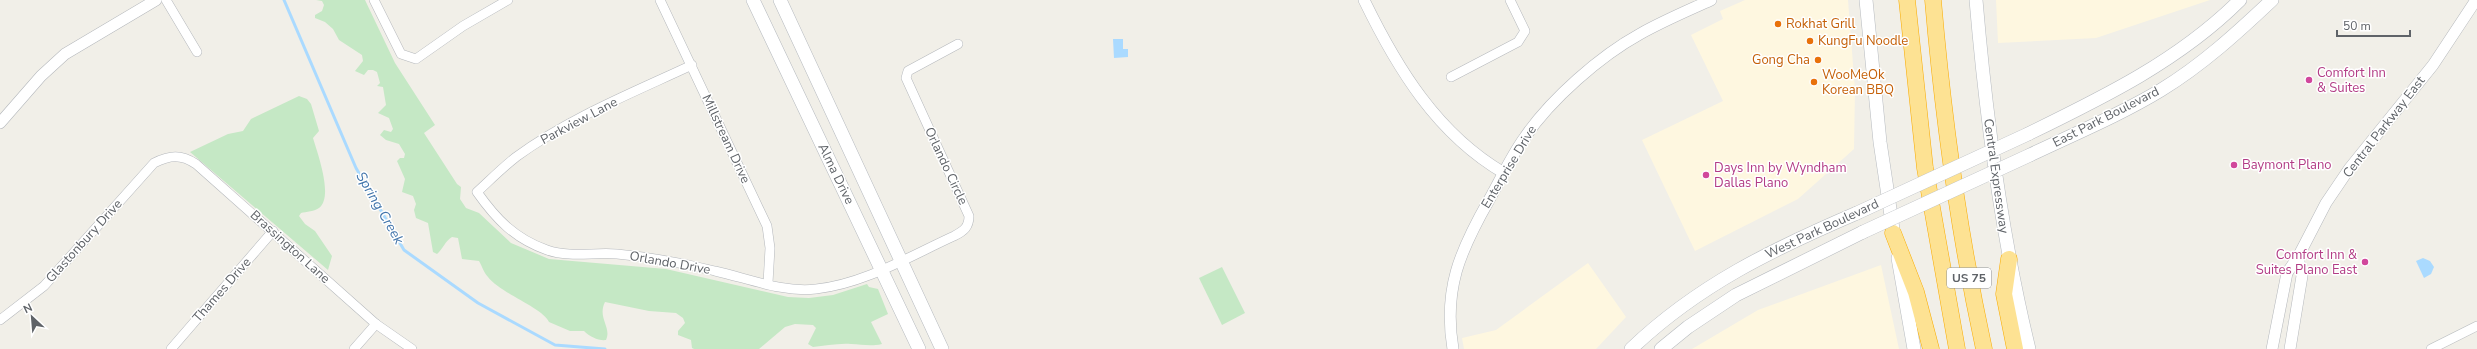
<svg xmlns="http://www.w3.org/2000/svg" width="2477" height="349" font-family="'Nunito Sans',sans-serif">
<rect width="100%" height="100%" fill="#f1efe8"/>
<g fill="#fef7e0">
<polygon points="1745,0 1848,0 1855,90 1854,149 1798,199 1695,251 1642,140 1723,101 1691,35 1723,19 1720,11"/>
<polygon points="1996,0 2210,0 2096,38 1998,43"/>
<polygon points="1588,263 1626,317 1596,349 1464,349 1462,338 1496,330"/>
<polygon points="1881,265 1899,349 1692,349 1758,310"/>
</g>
<g fill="#c5e8c5">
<path d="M316 0H365L395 63 435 125 424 133 457 184 461 187 460 199 466 208 479 213 511 243 549 259 666 269 788 297 809 298 833 295 867 284 869 287 878 289 888 314 871 322 882 344C869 347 862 344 851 344 838 343 825 346 813 347L808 344 816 328 813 325 795 324 785 327 759 349H694L692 348 691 340 678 335V331L685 323 683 318 676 313 649 311 605 302C597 318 612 327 606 340 599 341 590 337 584 331H570L549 322C543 308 500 293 488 277 484 273 482 266 479 261L462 259 458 238 452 237C445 241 443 249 437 254L433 252 428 223 416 218 414 210 416 204 413 196 402 192 405 179 397 161 400 158H404L405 154 399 144 386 140 380 135 384 130 391 132 393 129 389 118 378 113 386 105 383 87 377 86 380 83 377 72 373 70H368L364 75 355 71 363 61 362 55 339 40 333 29 325 22 315 18V15L322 11 324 5 322 1Z"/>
<path d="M299 96 307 99 311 104 319 131 313 138C317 152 334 197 319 208 315 211 306 212 301 213L299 216 305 224 315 231 332 256 328 270 190 152 228 134 243 131 251 119Z"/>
<polygon points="1222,267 1245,313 1222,325 1199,278"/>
</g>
<g fill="#aadaff">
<polygon points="1113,39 1123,39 1123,49 1128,49 1128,57 1114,58"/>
<polygon points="2423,258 2430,261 2434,267 2431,274 2424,278 2416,261"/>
</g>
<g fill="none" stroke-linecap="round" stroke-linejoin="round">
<polyline stroke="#aadaff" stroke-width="3" points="284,0 356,168 404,250 478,303 555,345 605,349"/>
<g stroke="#b5b8bc" stroke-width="10">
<g id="minor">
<polyline points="166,0 197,52"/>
<polyline points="374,0 401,54 416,59 463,26 508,0"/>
<polyline points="660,0 767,226 770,248 768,283"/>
<path d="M692 65C632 93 569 118 516 157 502 168 489 181 477 192 496 219 515 239 547 250 570 258 594 252 617 254 649 257 683 263 715 271 747 278 783 293 816 289 864 284 910 256 954 236 964 231 969 227 969 216L906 78 908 71 958 44"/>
<polyline points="1451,77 1518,42 1525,31 1510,0"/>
<path d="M0 320 44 286 154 163C170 155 181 154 196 164L376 324 412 349"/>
<polyline points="171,349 273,231"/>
<polyline points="354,349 376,324"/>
<polyline points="2431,349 2477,326"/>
</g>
</g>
<g stroke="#b5b8bc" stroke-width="12">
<g id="tertiary">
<path d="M1364 0C1397 68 1437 134 1504 173"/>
<polyline points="0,123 41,76 65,54 156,0"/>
<path d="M1453 349C1443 289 1460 251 1489 200 1501 179 1511 156 1525 137 1551 99 1600 56 1640 34 1663 21 1687 11 1711 0"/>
<polyline points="2272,349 2287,273 2298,257 2326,203 2349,169 2433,65 2476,0"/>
<polyline points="2290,349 2302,276 2298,257"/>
</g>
</g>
<g stroke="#b6babf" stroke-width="14">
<g id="secondary">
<polyline points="753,0 919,349"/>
<polyline points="780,0 942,349"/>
<polyline points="1866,0 1880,142 1893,229"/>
<path d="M1976 0C1986 118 2001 234 2029 349"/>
<path d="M2028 134C2104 97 2180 60 2240 0"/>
<path d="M2030 155C2074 134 2120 115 2161 90 2202 65 2237 33 2272 0"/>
<polyline points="1898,258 1914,349"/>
<path d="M1631 349C1698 285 1773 249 1857 213"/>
<polyline points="1661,349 1688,327 1736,295 1863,232"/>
</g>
</g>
<g stroke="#f9ab00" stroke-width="17">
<g id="motorway">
<polyline points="1907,0 1925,168 1957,349"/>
<path d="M1933 0C1943 117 1959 234 1984 349"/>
<polyline points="1893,233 1916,292 1931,349"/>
<polyline points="2009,259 2004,294 2015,349"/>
</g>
</g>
<use href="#minor" stroke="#fff" stroke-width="9"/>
<use href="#tertiary" stroke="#fff" stroke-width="11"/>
<use href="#secondary" stroke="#fff" stroke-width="13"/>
<use href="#motorway" stroke="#fde293" stroke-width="16"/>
<g stroke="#b6babf" stroke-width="14" stroke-linecap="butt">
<g id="secondary-bridge">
<polyline points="1857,213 2028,134"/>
<polyline points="1863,232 2030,155"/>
</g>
</g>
<use href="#secondary-bridge" stroke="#fff" stroke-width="13"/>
</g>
<g fill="#e8710a" stroke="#fff" stroke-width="1.5">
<circle cx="1778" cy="24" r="4"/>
<circle cx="1810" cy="41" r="4"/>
<circle cx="1818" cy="60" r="4"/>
<circle cx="1814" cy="82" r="4"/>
</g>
<g fill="#d1479c" stroke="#fff" stroke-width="1.5">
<circle cx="2309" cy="80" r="4"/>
<circle cx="2234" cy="165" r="4"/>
<circle cx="1706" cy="175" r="4"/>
<circle cx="2365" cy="262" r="4"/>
</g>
<g text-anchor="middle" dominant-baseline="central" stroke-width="3" stroke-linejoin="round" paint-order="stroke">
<rect fill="#fff" stroke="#8f9295" stroke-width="1" x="1947" y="268" width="44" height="20" rx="3"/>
<g font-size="12" font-weight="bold" fill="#5f6368">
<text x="1969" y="278">US 75</text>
</g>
<g font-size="13" fill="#c56008" stroke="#fff" text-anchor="start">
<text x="1786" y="24">Rokhat Grill</text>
<text x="1818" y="41">KungFu Noodle</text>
<text x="1810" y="60" text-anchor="end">Gong Cha</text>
<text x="1822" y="75">WooMeOk<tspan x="1822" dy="15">Korean BBQ</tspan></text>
</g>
<g font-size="13" fill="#b23c85" stroke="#fff" text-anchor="start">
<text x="2317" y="73">Comfort Inn<tspan x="2317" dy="15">&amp; Suites</tspan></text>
<text x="2242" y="165">Baymont Plano</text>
<text x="1714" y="168">Days Inn by Wyndham<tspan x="1714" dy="15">Dallas Plano</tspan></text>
<text x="2357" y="255" text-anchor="end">Comfort Inn &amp;<tspan x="2357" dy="15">Suites Plano East</tspan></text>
</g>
<g font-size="13" fill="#5f6368" stroke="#fff">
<text transform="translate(2106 117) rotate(-27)">East Park Boulevard</text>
<text transform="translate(579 121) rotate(-28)">Parkview Lane</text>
<text transform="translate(2384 127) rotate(-52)">Central Parkway East</text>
<text transform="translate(726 139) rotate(65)">Millstream Drive</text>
<text transform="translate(946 166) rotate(65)">Orlando Circle</text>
<text transform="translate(1509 167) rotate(-59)">Enterprise Drive</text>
<text transform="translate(836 174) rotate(64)">Alma Drive</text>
<text transform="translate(1996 176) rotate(82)">Central Expressway</text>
<text transform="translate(1822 229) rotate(-25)">West Park Boulevard</text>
<text transform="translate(84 241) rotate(-48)">Glastonbury Drive</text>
<text transform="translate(290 247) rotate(42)">Brassington Lane</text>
<text transform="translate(670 263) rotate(10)">Orlando Drive</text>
<text transform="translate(222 290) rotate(-49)">Thames Drive</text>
</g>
<g font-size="14" font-style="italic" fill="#4174aa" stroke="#fff">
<text transform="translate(380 208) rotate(60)">Spring Creek</text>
</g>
</g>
<g transform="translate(32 317) rotate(334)" stroke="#ffffff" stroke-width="3" paint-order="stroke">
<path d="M0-3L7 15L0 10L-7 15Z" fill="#5f6368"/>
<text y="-6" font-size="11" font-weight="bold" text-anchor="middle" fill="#5f6368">N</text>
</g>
<path d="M2337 30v6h73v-6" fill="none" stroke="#5f6368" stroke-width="2"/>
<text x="2343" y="30" font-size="12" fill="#5f6368" stroke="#ffffff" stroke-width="3" paint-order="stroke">50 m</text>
</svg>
